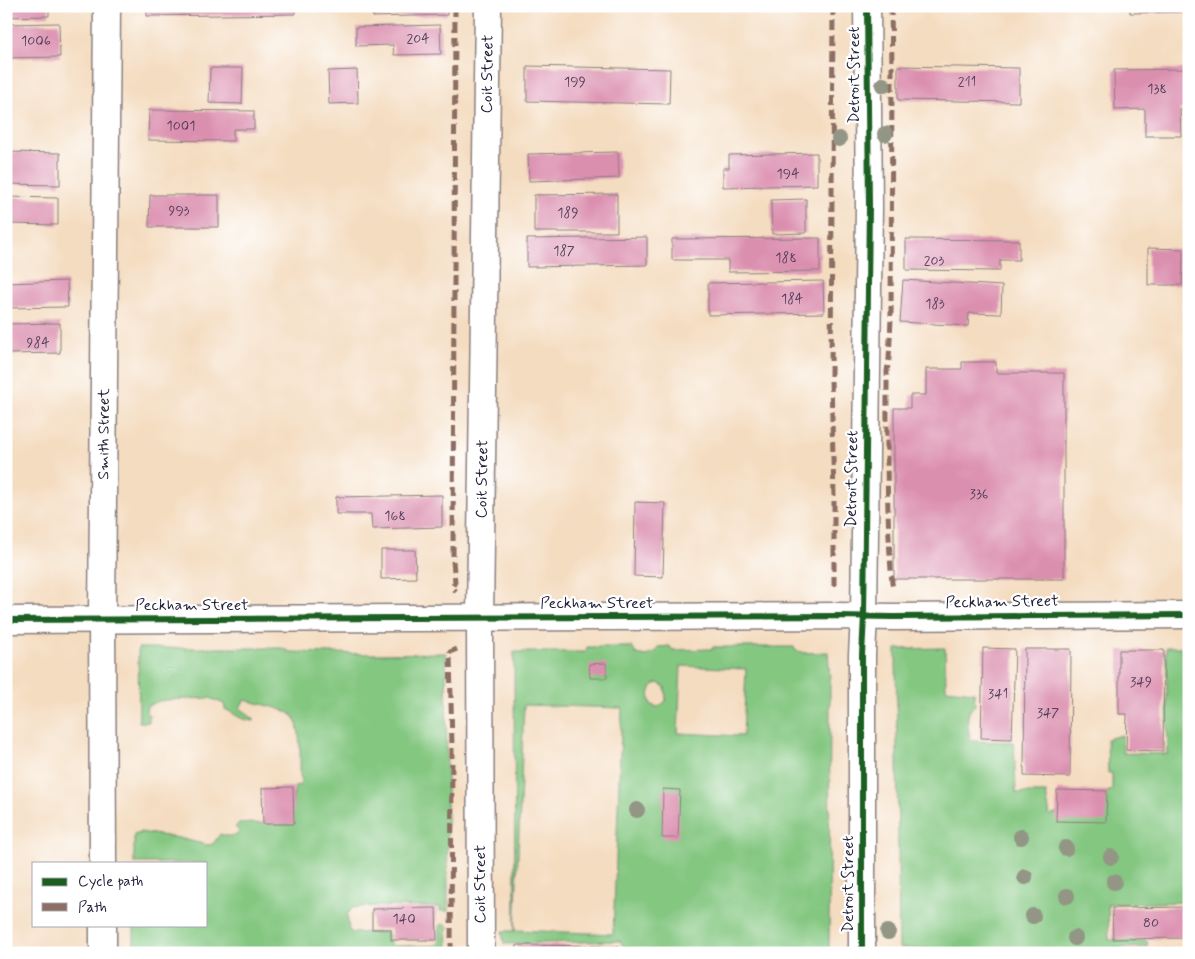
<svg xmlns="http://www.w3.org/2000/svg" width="1195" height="959" font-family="Mynerve,sans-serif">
<rect width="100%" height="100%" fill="#fff"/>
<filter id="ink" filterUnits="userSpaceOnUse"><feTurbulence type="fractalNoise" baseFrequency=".02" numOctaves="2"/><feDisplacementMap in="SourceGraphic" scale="10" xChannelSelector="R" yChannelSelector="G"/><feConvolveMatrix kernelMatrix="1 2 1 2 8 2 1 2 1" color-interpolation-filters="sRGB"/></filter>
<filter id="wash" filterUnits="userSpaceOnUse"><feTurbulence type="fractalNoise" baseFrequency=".0096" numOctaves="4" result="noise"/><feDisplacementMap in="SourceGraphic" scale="20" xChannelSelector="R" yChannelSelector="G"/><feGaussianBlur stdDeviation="1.12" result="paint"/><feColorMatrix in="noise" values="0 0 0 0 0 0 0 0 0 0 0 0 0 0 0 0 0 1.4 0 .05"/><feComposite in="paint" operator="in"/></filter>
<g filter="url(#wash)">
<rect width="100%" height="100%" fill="#f4dcc0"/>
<g fill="#84c781" stroke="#53745e" fill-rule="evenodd">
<path d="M670 646 672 650 713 649V647H794L795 650 805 653 828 652 830 680 829 953H645L640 950 624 947 620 941 504 944 502 931H515L514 652H586L587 647H632L636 654 646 656 656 652 658 647ZM681 666 746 669 743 736 678 733ZM658 683 665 687 666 701 660 706 656 707 651 704C648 695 649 686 658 683ZM524 705 622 708 613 934 515 930Z"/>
<path d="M1166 647H1189V902L1108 904 1109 940 1147 941 1148 947 1069 950 1068 953H999L998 951 899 948 896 649 945 648 946 689 974 692 975 705C963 715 969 727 970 741L1014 742 1016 793H1046L1050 816 1112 790V773H1108L1107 739 1122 735 1123 753 1168 754Z"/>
<path d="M138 648H282L290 652 373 654 446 653 448 911H440V907L371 906 352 908 347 915 349 931 354 933 387 932 390 943 393 946H431L437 945 440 940V925L444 924 447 925 448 953H134V925H206V863H134V834H140V832L179 838 207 845 213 844 220 834C227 836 233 838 239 833L238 830 235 827 239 823 290 824 295 786 300 785 302 779 300 776C300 764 302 723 292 715 284 708 256 703 244 700L240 708 247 713 250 717 254 718V721C242 721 235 714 225 709L224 704 210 698 167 700 159 701 147 706 146 713 149 715V722H139Z"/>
</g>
<g id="blocks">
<g fill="#db8faf">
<polygon points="6,6 49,6 49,16 6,17"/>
<polygon points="147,6 295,6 295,14 147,16"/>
<polygon points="373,6 447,6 447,15 373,17"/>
<polygon points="1130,6 1189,6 1189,12 1130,13"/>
<polygon points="59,23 60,57 6,58 6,24"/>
<polygon points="440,25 441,54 394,55 393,45 356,46 356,27"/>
<polygon points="527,66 670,69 669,104 527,101"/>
<polygon points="898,66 1019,68 1019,102 898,100"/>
<polygon points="210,68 243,68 242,104 209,103"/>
<polygon points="1189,69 1189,108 1180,109 1181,136 1145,136 1145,109 1115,110 1114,70"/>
<polygon points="357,70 358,103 329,104 328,71"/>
<polygon points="149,110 254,111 254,129 233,129 233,141 148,140"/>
<polygon points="6,152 60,153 60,185 6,184"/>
<polygon points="618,152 619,178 529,181 528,154"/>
<polygon points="817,153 817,185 723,187 723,168 729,168 729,155"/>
<polygon points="617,194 617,232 534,232 534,195"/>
<polygon points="150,195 219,195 219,227 149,227"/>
<polygon points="6,197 58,198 58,225 6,224"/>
<polygon points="806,199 806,233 772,234 771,200"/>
<polygon points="647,237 647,265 527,267 527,239"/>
<polygon points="820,238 820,271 728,272 728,260 672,260 672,239"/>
<polygon points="906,239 1019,240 1019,260 1000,260 1000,271 906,270"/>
<polygon points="1148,248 1183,249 1182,285 1148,285"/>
<polygon points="903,280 1002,286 1001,314 969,313 968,326 900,322"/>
<polygon points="67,281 68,307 6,308 6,283"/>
<polygon points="823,281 824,313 708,315 708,283"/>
<polygon points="60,323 60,353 6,354 6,324"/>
<polygon points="962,362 996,362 996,373 1064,373 1064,579 894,579 894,408 910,408 910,395 926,395 926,369 962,369"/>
<polygon points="442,495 442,527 372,529 371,514 336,514 336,497"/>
<polygon points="635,502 665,503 663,577 634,576"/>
<polygon points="381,550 415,550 416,578 381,579"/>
<polygon points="983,648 1015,649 1012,739 981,738"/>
<polygon points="1025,649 1071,649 1070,777 1024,776"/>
<polygon points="1119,650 1164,650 1163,751 1126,750 1127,714 1119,714"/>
<polygon points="606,663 607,678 590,678 589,664"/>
<polygon points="293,787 294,824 263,824 262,788"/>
<polygon points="663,789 680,790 678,838 662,838"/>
<polygon points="1057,790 1107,791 1106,822 1056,821"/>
<polygon points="1189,907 1189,938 1113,939 1112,908"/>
<polygon points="436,908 437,940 391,940 391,929 372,929 372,909"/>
<polygon points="517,945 619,946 619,953 517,953"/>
<polygon points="1189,949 1189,953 1112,953 1112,950"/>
</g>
</g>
</g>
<g filter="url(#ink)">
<use href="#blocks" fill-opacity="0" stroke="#8b7f7e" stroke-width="1"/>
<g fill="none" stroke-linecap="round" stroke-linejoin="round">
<g stroke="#8b7f7e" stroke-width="29">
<g id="minor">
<polyline points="6,620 837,616 893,617 1189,615"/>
<path id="s1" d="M103 863 102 620 107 6"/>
<polyline points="103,925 103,953"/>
<path id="s2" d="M481 953 480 618 488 6"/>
<polyline points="862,953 862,655 864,616 869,206 867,6"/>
</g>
</g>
<use href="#minor" stroke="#fff" stroke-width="26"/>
<g stroke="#8d6e63" stroke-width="5" stroke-dasharray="10 5" stroke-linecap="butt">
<polyline points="455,6 453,561 455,582 452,587 456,591"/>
<polyline points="833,6 831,379 834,497 834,590"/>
<path d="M891 6 892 68 891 319 889 359 887 371C887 442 886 512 892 583L893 588"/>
<polyline points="451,953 452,748 450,652 457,649"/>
</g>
<g stroke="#fff" stroke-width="9">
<g id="cycleway">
<polyline points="6,620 837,616 893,617 1189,615"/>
<polyline points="862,953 862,655 864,616 869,206 867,6"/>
</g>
</g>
<use href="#cycleway" stroke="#1b5e20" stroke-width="6"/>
</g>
<g fill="#939685">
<circle cx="883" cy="85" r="8"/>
<circle cx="885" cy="134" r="8"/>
<circle cx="839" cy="139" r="8"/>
<circle cx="637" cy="810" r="8"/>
<circle cx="1021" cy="837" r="8"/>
<circle cx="1066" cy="848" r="8"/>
<circle cx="1111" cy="857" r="8"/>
<circle cx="1025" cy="877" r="8"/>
<circle cx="1114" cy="882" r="8"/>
<circle cx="1067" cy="896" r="8"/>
<circle cx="1033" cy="916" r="8"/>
<circle cx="888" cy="932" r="8"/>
<circle cx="1075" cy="938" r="8"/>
</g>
</g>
<g text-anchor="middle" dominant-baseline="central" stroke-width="4.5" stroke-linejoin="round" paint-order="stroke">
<g font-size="14" fill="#503d58">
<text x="418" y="39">204</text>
<text x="36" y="41">1006</text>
<text x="575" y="82">199</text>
<text x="967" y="82">211</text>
<text x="1157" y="89">138</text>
<text x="181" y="126">1001</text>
<text x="788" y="174">194</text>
<text x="179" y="211">993</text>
<text x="568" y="213">189</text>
<text x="564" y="251">187</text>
<text x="786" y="258">188</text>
<text x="934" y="261">203</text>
<text x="792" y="299">184</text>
<text x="935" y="304">183</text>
<text x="38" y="343">984</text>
<text x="979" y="494">336</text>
<text x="395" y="516">168</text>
<text x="1141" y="682">349</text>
<text x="998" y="694">341</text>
<text x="1048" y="713">347</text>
<text x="404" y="919">140</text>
<text x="1151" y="923">80</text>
</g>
<g font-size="16" fill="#22223b" stroke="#fff">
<text stroke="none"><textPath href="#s2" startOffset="879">Coit Street</textPath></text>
<text transform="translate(854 75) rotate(-90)">Detroit Street</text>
<text stroke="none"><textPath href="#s1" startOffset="429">Smith Street</textPath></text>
<text stroke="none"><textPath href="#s2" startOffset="474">Coit Street</textPath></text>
<text transform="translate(852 479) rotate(-89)">Detroit Street</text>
<text transform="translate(1002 602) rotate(-1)">Peckham Street</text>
<text x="597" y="603">Peckham Street</text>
<text x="192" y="605">Peckham Street</text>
<text transform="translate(480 884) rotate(-90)">Coit Street</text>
<text transform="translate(848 884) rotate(-90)">Detroit Street</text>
</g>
</g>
<rect width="1195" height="959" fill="none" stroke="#fff" stroke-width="25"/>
<rect x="32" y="862" width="175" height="65" fill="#ffffff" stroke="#a7a7b1"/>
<rect x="42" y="878" width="25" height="8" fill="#1b5e20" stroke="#a7a7b1"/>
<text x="78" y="886" font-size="15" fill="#22223b">Cycle path</text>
<rect x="42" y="903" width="25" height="8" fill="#8d6e63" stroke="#a7a7b1"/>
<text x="78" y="912" font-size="15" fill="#22223b">Path</text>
</svg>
